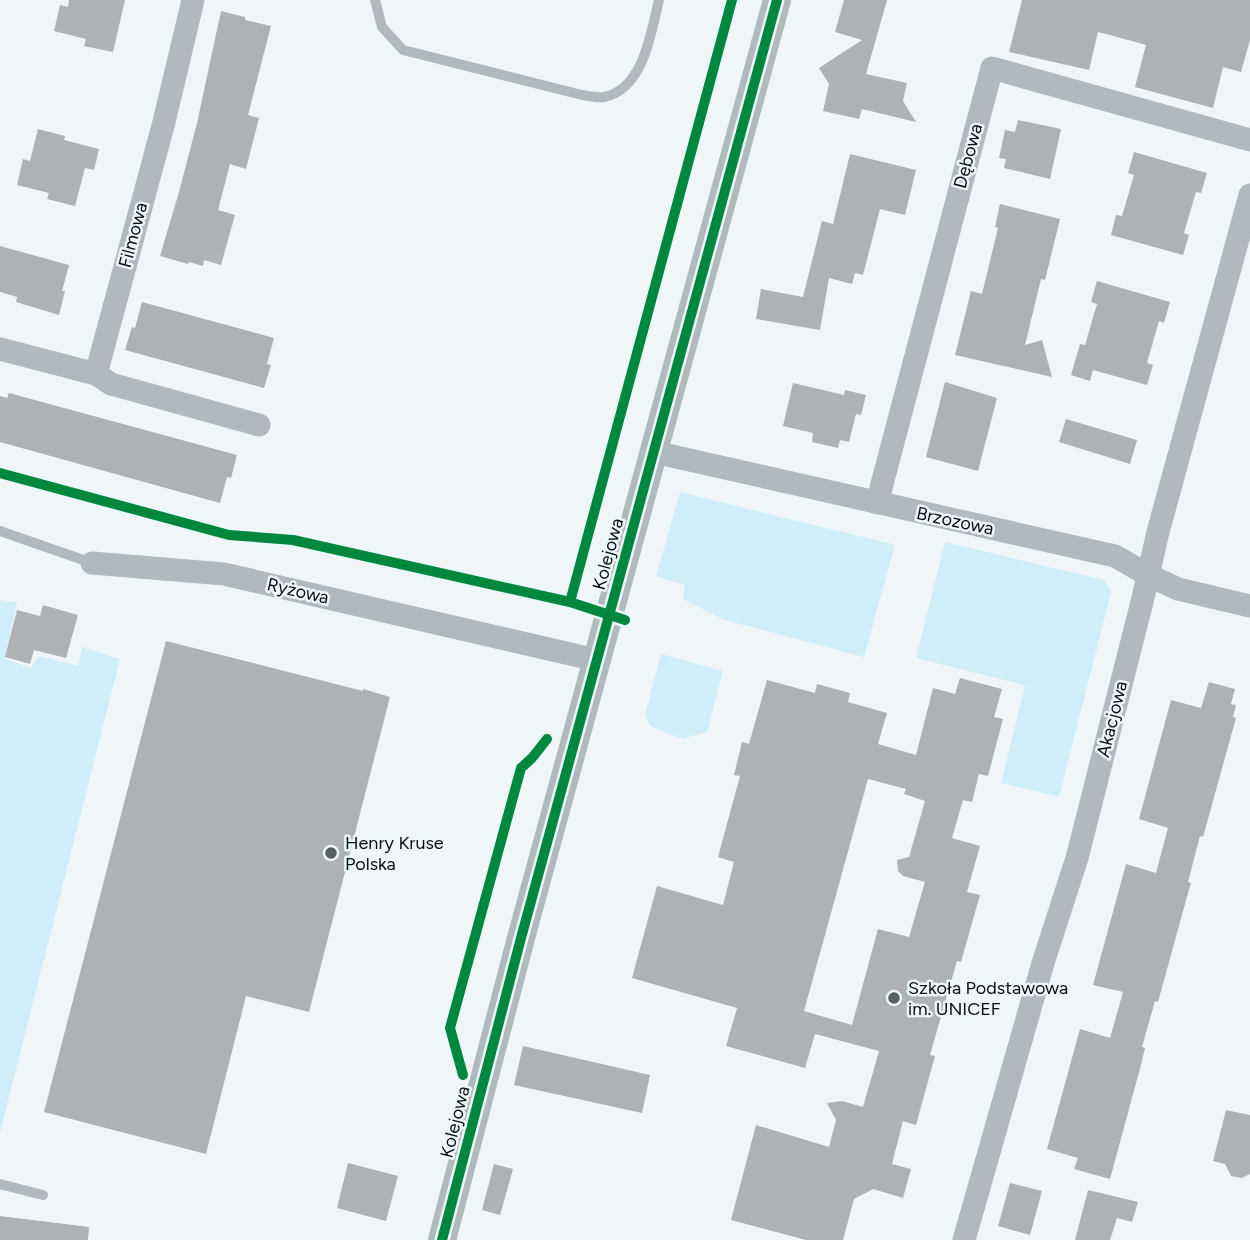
<svg xmlns="http://www.w3.org/2000/svg" width="1250" height="1240" font-family="Figtree,sans-serif">
<rect width="100%" height="100%" fill="#f0f6f8"/>
<g fill="#d0eefa">
<polygon points="680,492 895,545 864,657 722,619 683,599 685,585 656,576"/>
<polygon points="945,542 1104,580 1111,592 1059,797 1001,783 1025,685 916,658"/>
<polygon points="0,600 17,602 5,659 31,668 39,656 78,666 82,647 120,659 0,1133"/>
<polygon points="661,654 723,671 707,732 682,739 650,726 645,715"/>
</g>
<g fill="#aeb2b4" fill-rule="evenodd">
<polygon points="69,0 125,0 113,52 84,46 86,39 54,31 60,5 68,7"/>
<polygon points="844,0 887,0 866,74 907,83 903,101 916,122 862,109 859,119 823,111 829,84 819,68 862,40 835,32"/>
<polygon points="1022,0 1250,0 1250,40 1241,72 1223,67 1213,108 1135,87 1146,45 1110,35 1098,32 1089,70 1009,52"/>
<polygon points="221,11 245,17 245,20 271,26 248,115 259,118 246,169 230,164 218,210 235,215 221,265 204,260 203,266 189,262 188,264 160,256 179,192 197,123"/>
<polygon points="1018,120 1061,129 1050,179 1004,168 1006,159 999,158 1005,130 1015,132"/>
<polygon points="38,129 65,136 64,140 99,149 94,170 85,168 75,206 47,199 49,193 17,185 23,159 30,161"/>
<polygon points="1134,152 1207,173 1201,193 1196,192 1184,233 1189,235 1183,255 1111,235 1116,215 1122,216 1134,175 1128,173"/>
<polygon points="850,154 916,170 905,215 880,209 863,275 855,273 852,284 829,278 820,330 756,319 761,289 803,297 822,221 833,224"/>
<polygon points="1000,204 1060,219 1045,280 1041,279 1025,345 1042,340 1052,377 955,355 971,291 982,294 998,228 995,227"/>
<polygon points="0,246 69,265 62,291 65,291 59,315 16,302 17,297 0,292"/>
<polygon points="1097,281 1170,302 1164,323 1159,321 1147,363 1153,365 1147,385 1093,370 1090,381 1071,375 1080,344 1085,345 1097,304 1091,302"/>
<polygon points="142,302 274,338 267,364 271,365 264,388 125,350 132,327 135,328"/>
<polygon points="945,382 997,398 978,471 926,457"/>
<polygon points="793,383 844,395 845,390 866,395 861,415 856,414 849,442 840,440 838,448 812,442 813,433 783,426"/>
<polygon points="9,393 237,455 231,478 227,477 220,503 0,442 0,396 7,398"/>
<polygon points="1066,419 1137,440 1130,464 1059,442"/>
<polygon points="43,605 78,615 66,658 34,650 30,664 5,657 17,610 40,616"/>
<polygon points="166,641 363,691 363,689 390,697 309,1012 246,996 206,1154 44,1112"/>
<path d="M960 678 1002 689 994 717 1003 719 988 776 979 774 972 802 963 800 952 838 980 846 967 892 980 895 961 962 957 961 930 1055 935 1056 916 1125 903 1121 892 1164 911 1169 903 1198 873 1189 854 1199 843 1240H806L731 1220 756 1125 829 1147 836 1120 827 1103 842 1101 863 1107 879 1051 815 1034 805 1068 726 1046 737 1008 632 978 657 886 723 905 734 862 718 857 740 776 734 775 742 742 749 744 767 680 815 693 817 684 850 693 848 702 887 713 878 744 916 755 933 688 955 694ZM868 779 906 789 904 794 925 801 909 857 897 860 898 871 903 876 925 882 909 937 878 929 852 1025 804 1011Z"/>
<polygon points="1209,682 1235,689 1231,704 1236,705 1233,717 1236,718 1203,837 1200,836 1188,882 1191,883 1188,893 1158,1002 1155,1001 1142,1047 1145,1048 1142,1061 1110,1179 1074,1169 1078,1158 1047,1149 1080,1029 1110,1038 1123,992 1093,985 1126,864 1156,873 1168,828 1139,819 1171,700 1201,708"/>
<polygon points="523,1046 650,1075 642,1113 514,1085"/>
<polygon points="1226,1110 1250,1115 1250,1174 1242,1178 1231,1176 1225,1164 1213,1161"/>
<polygon points="348,1163 398,1176 386,1221 337,1208"/>
<polygon points="494,1164 513,1169 500,1215 482,1210"/>
<polygon points="1010,1183 1042,1191 1030,1235 998,1226"/>
<polygon points="1088,1190 1138,1202 1132,1222 1117,1218 1110,1240 1075,1240"/>
<polygon points="0,1216 89,1227 88,1240 0,1240"/>
</g>
<g fill="none" stroke-linecap="round" stroke-linejoin="round">
<g stroke="#b0babe" stroke-width="10">
<path d="M375 0 382 27 403 50 582 95C589 96 598 98 604 97 644 89 651 32 659 0"/>
<polyline points="0,531 92,563"/>
<polyline points="0,1184 43,1195"/>
</g>
<g stroke="#b0babe" stroke-width="23">
<polyline points="0,349 96,374 164,122 193,0"/>
<polyline points="96,374 111,384 259,425"/>
<polyline points="654,452 1115,556 1148,575 1178,589 1250,606"/>
<polyline points="877,503 992,68 1250,140"/>
<polyline points="92,563 224,574 596,660"/>
<polyline points="964,1240 1043,963 1077,858 1142,602 1158,532 1250,195"/>
</g>
<polyline stroke="#b0babe" stroke-width="28" points="442,1240 521,938 777,0"/>
<g stroke="#ecf7fc" stroke-width="15">
<g id="cycleway">
<polyline points="0,473 229,535 293,540 570,602 625,620"/>
<polyline points="570,602 732,0"/>
<polyline points="463,1075 450,1028 521,768 532,758 547,739"/>
<polyline points="442,1240 521,938 777,0"/>
</g>
</g>
<use href="#cycleway" stroke="#00873e" stroke-width="10"/>
</g>
<g fill="#5a5f60" stroke="#ecf7fc" stroke-width="2.5">
<circle cx="331" cy="853" r="7"/>
<circle cx="894" cy="998" r="7"/>
</g>
<g text-anchor="middle" dominant-baseline="central" stroke-width="5" stroke-linejoin="round" paint-order="stroke">
<g font-size="18" fill="#090d0e" stroke="#ecf7fc">
<text transform="translate(968 156) rotate(-75)">Dębowa</text>
<text transform="translate(133 235) rotate(-75)">Filmowa</text>
<text transform="translate(955 521) rotate(12)">Brzozowa</text>
<text transform="translate(608 554) rotate(-75)">Kolejowa</text>
<text transform="translate(298 591) rotate(13)">Ryżowa</text>
<text transform="translate(1112 719) rotate(-76)">Akacjowa</text>
<text transform="translate(455 1122) rotate(-76)">Kolejowa</text>
</g>
<g font-size="18" fill="#090d0e" stroke="#ecf7fc" text-anchor="start">
<text x="345" y="843">Henry Kruse<tspan x="345" dy="21">Polska</tspan></text>
<text x="908" y="988">Szkoła Podstawowa<tspan x="908" dy="21">im. UNICEF</tspan></text>
</g>
</g>
</svg>
